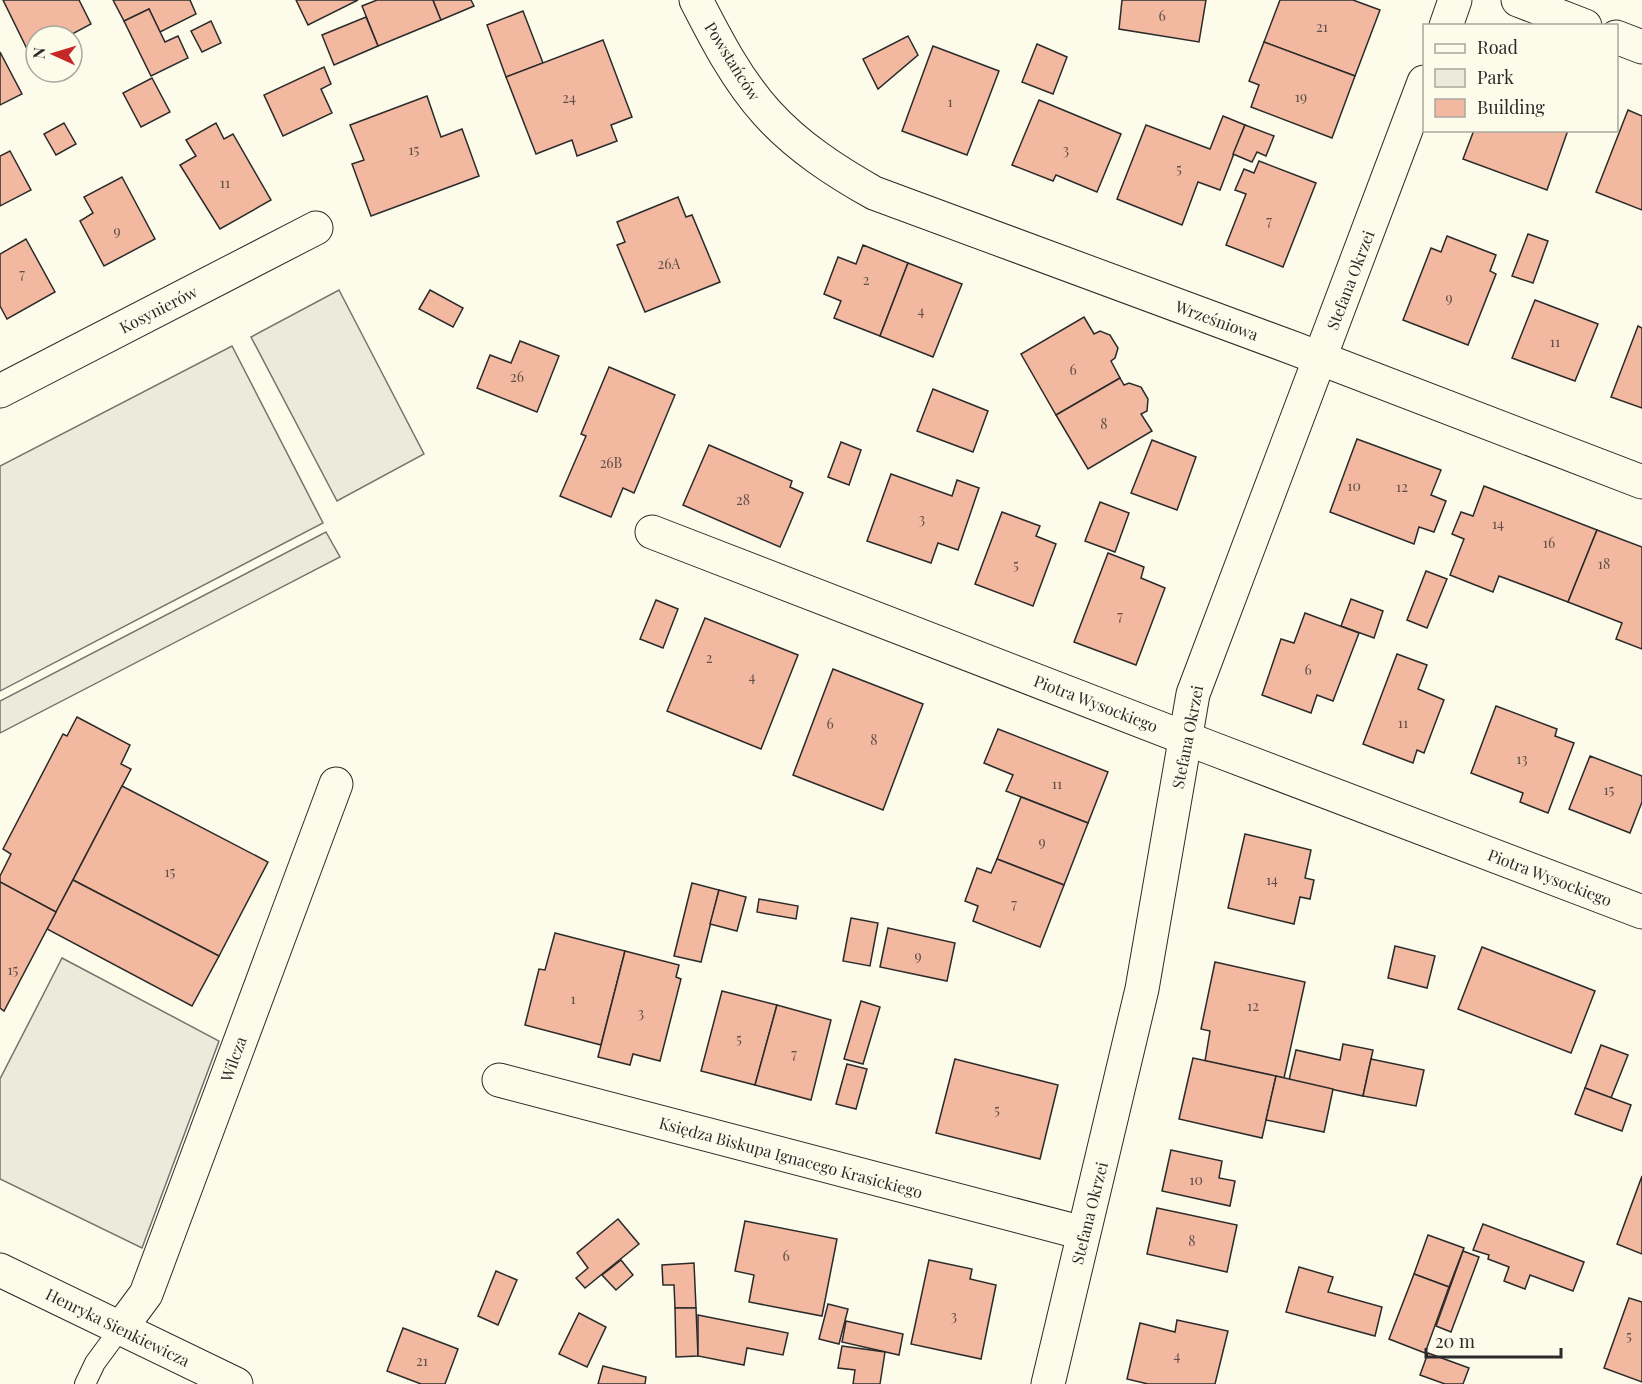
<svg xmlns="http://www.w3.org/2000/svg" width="1642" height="1384" font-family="'Playfair Display',serif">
<rect width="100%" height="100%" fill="#fdfbea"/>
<g fill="#ecebdb" stroke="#74746e" stroke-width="1.5">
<polygon points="339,290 424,454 337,501 251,337"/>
<polygon points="232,346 323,523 0,691 0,466"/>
<polygon points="326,532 340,557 0,733 0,701"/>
</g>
<polygon fill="#eceadb" stroke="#74746e" stroke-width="1.5" points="62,958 219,1041 142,1248 0,1179 0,1079"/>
<g fill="#f2b8a0" stroke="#2b2b2b" stroke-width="1.5">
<polygon points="3,0 79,0 91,24 72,34 80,49 72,53 72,36 36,36 36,52 30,55"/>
<polygon points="113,0 190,0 196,14 160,32 149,9 124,21"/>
<polygon points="296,0 358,0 308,25"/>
<polygon points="377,0 433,0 441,20 378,46 362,6"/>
<polygon points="433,0 471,0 474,6 441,20"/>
<polygon points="1122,0 1206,0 1199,42 1119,29"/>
<polygon points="1280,0 1353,0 1380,10 1355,76 1264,42"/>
<polygon points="149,9 165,42 178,36 188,58 151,76 124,21"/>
<polygon points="523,11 543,63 506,77 487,25"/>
<polygon points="366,17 378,46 334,65 322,35"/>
<polygon points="211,21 221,43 202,52 191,31"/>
<polygon points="908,36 918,55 878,89 863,59"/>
<polygon points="603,40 632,117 611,125 617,141 577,156 572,140 536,154 506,77"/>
<polygon points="1264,42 1355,76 1332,138 1251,107 1259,85 1249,81"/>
<polygon points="1037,44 1067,57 1053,94 1022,82"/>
<polygon points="933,46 999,71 967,155 902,131"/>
<polygon points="0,52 22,94 0,105"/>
<polygon points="324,67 331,84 321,89 332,113 283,136 264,95"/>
<polygon points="152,78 170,112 141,127 123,93"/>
<polygon points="427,96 441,137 462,129 479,176 371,216 352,164 364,160 350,125"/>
<polygon points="1039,100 1121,134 1097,192 1056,175 1053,181 1012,165"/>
<polygon points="1628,110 1642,116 1642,210 1596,192"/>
<polygon points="1223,116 1245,125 1220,190 1198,182 1182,225 1117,199 1146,125 1210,149"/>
<polygon points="64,123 76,144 56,155 44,134"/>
<polygon points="216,123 224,139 233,134 271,200 220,229 180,165 196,156 186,140"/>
<polygon points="1245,125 1274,136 1266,156 1257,152 1252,162 1233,154"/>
<polygon points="1474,130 1568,130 1547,190 1463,159"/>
<polygon points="10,151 31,190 0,206 0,156"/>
<polygon points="1259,161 1316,183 1283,267 1226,245 1246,194 1235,190 1244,169 1254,173"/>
<polygon points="122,177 155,239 104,266 80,221 93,213 84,197"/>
<polygon points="678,197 686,217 692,215 720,282 645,312 617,245 625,242 617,222"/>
<polygon points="1528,234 1548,241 1533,283 1512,276"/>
<polygon points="1447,236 1496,255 1490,271 1496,274 1468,345 1403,320 1431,248 1441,252"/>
<polygon points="26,239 55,292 7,319 0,306 0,254"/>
<polygon points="863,245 908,263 880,336 834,318 841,301 824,294 838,257 856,264"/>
<polygon points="908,263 962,284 933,357 880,336"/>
<polygon points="430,290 463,308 453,327 419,309"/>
<polygon points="1535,300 1598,324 1575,381 1512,358"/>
<polygon points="1084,317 1094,334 1100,331 1110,335 1118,348 1115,358 1111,361 1120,378 1056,415 1021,354"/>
<polygon points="1638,326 1642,328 1642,408 1611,397"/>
<polygon points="520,341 559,356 537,412 477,388 490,355 511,363"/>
<polygon points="609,367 675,395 634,493 623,488 611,517 560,496 586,436 581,434"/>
<polygon points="1120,378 1124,385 1129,383 1141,387 1148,399 1147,411 1141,414 1152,431 1088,469 1056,415"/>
<polygon points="933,389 988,411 973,452 917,431"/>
<polygon points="1357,439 1441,470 1431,495 1446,501 1434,532 1419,527 1414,544 1330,512"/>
<polygon points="1152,440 1196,457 1177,510 1131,493"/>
<polygon points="841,442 861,450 849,485 828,477"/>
<polygon points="709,445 792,481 790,487 803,493 780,547 683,505"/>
<polygon points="891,474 952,496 957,480 979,488 958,550 938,543 931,563 867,541"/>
<polygon points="1484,486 1597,530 1568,602 1499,576 1493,592 1450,575 1464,539 1452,534 1461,512 1473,516"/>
<polygon points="1100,502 1129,513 1115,552 1085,541"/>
<polygon points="1002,512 1040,526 1036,536 1056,544 1033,606 975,584"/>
<polygon points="1597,530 1642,547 1642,649 1616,639 1622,623 1568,602"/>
<polygon points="1108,553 1144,567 1141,578 1165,588 1136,665 1074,642"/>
<polygon points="1426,571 1447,579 1427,628 1407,620"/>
<polygon points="1351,599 1383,611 1374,638 1341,626"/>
<polygon points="656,600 678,609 663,648 640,639"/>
<polygon points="1305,613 1359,633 1333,701 1317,695 1311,713 1262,695 1281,639 1294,643"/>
<polygon points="705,618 798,655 761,749 667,711"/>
<polygon points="1397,654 1427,665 1418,689 1444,700 1424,753 1417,750 1413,763 1363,744"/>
<polygon points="833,669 923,704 883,810 793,775"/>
<polygon points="1496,706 1557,729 1555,736 1574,743 1548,813 1520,802 1523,793 1471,773"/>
<polygon points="77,717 130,745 121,764 131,769 56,912 0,882 0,876 11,854 3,849 63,734 67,736"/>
<polygon points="998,729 1108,772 1088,823 1006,791 1013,775 984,763"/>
<polygon points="1590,756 1642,776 1642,802 1630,833 1569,809"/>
<polygon points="122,786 268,862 219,956 73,880"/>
<polygon points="1021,797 1088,823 1064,885 997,859"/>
<polygon points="1245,834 1311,850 1305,878 1314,880 1310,899 1300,897 1294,924 1228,908"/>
<polygon points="997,859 1064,885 1040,947 973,921 978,906 965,901 977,868 991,873"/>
<polygon points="73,880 219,956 192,1006 47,929"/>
<polygon points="0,882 56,912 4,1011 0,1008"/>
<polygon points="692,883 719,890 701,962 674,956"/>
<polygon points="719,890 746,897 737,931 710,924"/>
<polygon points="759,899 798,906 796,919 757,912"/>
<polygon points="851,918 878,923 870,966 843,961"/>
<polygon points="888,928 955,943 947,981 880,967"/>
<polygon points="555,933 625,951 601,1045 525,1025 539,969 545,970"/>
<polygon points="1395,946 1435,956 1427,988 1388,978"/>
<polygon points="1482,947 1595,991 1571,1053 1458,1009"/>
<polygon points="625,951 679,965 676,977 681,979 660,1061 633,1054 630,1065 598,1057"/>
<polygon points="1215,962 1305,982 1284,1078 1205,1061 1210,1031 1201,1029"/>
<polygon points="722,991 777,1005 755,1085 701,1071"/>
<polygon points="861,1001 880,1007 863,1064 844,1059"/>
<polygon points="777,1005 831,1020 811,1100 755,1085"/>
<polygon points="1343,1044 1373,1050 1363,1096 1289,1080 1296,1050 1340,1060"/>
<polygon points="1601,1045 1628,1055 1611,1098 1585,1088"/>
<polygon points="1193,1058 1276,1076 1262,1138 1179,1119"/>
<polygon points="955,1059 1058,1085 1040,1159 936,1133"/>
<polygon points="1371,1059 1424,1070 1416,1106 1363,1096"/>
<polygon points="847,1064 867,1069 856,1109 836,1104"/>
<polygon points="1276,1076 1333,1089 1324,1132 1266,1120"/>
<polygon points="1585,1088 1631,1105 1622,1131 1575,1114"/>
<polygon points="1171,1150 1222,1161 1219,1178 1235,1181 1230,1206 1162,1191"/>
<polygon points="1642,1176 1642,1254 1617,1244"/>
<polygon points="1157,1208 1237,1225 1227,1272 1147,1254"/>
<polygon points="618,1219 639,1244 585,1288 576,1278 588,1268 577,1253"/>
<polygon points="745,1221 837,1239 822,1316 749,1302 754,1275 735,1271"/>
<polygon points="1483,1224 1584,1262 1573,1291 1530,1275 1525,1289 1504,1281 1509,1267 1488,1259 1489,1255 1473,1250"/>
<polygon points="1428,1235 1464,1248 1449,1287 1414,1274"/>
<polygon points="1463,1251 1479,1257 1451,1332 1436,1326"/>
<polygon points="621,1260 633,1275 616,1290 602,1275"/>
<polygon points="929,1260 972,1269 970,1279 996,1285 981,1359 911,1344"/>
<polygon points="694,1263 696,1308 675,1308 674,1285 663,1285 662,1265"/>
<polygon points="1299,1267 1333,1277 1328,1292 1382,1307 1375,1336 1286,1312"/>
<polygon points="496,1271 517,1280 498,1325 478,1316"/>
<polygon points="1414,1274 1449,1287 1425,1353 1389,1339"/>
<polygon points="1629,1298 1642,1302 1642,1382 1604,1368"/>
<polygon points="828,1304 848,1309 839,1344 819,1339"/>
<polygon points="675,1308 696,1308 698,1356 676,1357"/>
<polygon points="579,1313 606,1327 587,1367 559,1354"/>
<polygon points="698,1315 788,1333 783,1355 747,1348 744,1365 698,1356"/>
<polygon points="1177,1320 1228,1331 1215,1384 1148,1384 1127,1379 1140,1323 1175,1332"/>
<polygon points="846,1321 903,1334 899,1355 842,1342"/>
<polygon points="403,1328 458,1349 445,1384 421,1384 387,1371"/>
<polygon points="842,1346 885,1352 880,1384 853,1384 855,1370 838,1368"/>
<polygon points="1428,1353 1469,1368 1463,1384 1445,1384 1420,1375"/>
<polygon points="603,1366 646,1377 645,1384 598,1384"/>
</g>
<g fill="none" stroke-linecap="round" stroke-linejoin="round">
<g stroke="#2b2b2b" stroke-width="22">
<polyline id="lane" points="85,1384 95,1363 120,1329"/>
</g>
<g stroke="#2b2b2b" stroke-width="35">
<g id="street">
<path d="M696 0C716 39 737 80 767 113 798 147 835 171 874 193L1293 348 1642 482"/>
<polyline points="1518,0 1585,26"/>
<polyline points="1446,26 1455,0"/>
<polyline points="1616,37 1642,47"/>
<polyline points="0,391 316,228"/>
<polyline points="652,532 1211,748 1642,912"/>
<polyline points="499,1080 1083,1233"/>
<polyline points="120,1329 146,1294 336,784"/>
<polyline points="1048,1384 1142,989 1193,694 1424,82"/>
</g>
</g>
<g stroke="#2b2b2b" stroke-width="35">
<polyline id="secondary" points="0,1270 236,1384"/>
</g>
<use href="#lane" stroke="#fdfbea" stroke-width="20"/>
<use href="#street" stroke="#fdfbea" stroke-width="33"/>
<use href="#secondary" stroke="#fdfbea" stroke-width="33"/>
</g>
<g text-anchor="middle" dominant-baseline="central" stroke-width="4.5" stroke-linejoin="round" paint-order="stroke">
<g font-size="14" fill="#5d4e48">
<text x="1162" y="15">6</text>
<text x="1322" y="26">21</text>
<text x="1301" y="96">19</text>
<text x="569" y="97">24</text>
<text x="950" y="101">1</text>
<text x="414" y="149">15</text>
<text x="1066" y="149">3</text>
<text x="1179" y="168">5</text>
<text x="225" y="182">11</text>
<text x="1269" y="220">7</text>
<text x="117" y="230">9</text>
<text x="669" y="263">26A</text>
<text x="22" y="273">7</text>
<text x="866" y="279">2</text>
<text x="1449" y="297">9</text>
<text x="921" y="310">4</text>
<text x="1555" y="341">11</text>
<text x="1073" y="369">6</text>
<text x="517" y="376">26</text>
<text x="1104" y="423">8</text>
<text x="611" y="462">26B</text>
<text x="1354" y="485">10</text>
<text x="1402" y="486">12</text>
<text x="743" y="499">28</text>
<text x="922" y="518">3</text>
<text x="1498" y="523">14</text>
<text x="1549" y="542">16</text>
<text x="1604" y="563">18</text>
<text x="1016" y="564">5</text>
<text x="1120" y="615">7</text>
<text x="709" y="657">2</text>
<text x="1308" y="669">6</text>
<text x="752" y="676">4</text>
<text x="1403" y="722">11</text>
<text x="830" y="723">6</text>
<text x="874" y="739">8</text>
<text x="1522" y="758">13</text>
<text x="1057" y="783">11</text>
<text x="1609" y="789">15</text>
<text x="1042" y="841">9</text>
<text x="170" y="871">15</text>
<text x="1272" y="879">14</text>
<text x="1014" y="903">7</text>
<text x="918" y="955">9</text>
<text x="13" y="969">15</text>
<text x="573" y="998">1</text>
<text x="1253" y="1005">12</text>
<text x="641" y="1012">3</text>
<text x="739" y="1038">5</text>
<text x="794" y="1053">7</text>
<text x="997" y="1109">5</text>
<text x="1196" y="1179">10</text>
<text x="1192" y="1240">8</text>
<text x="786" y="1255">6</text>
<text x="954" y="1315">3</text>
<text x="1629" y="1335">5</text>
<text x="1177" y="1355">4</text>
<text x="422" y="1360">21</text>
</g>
<g font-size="16" fill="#2b2b2b" stroke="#fdfbea">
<text transform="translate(733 61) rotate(58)">Powstańców</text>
<text transform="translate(1350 280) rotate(-69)">Stefana Okrzei</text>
<text transform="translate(158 309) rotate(-27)">Kosynierów</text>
<text transform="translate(1217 320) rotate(20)">Wrześniowa</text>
<text transform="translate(1096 703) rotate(21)">Piotra Wysockiego</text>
<text transform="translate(1187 737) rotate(-79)">Stefana Okrzei</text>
<text transform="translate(1550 877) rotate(21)">Piotra Wysockiego</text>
<text transform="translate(233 1059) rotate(-70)">Wilcza</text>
<text transform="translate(791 1157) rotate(15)">Księdza Biskupa Ignacego Krasickiego</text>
<text transform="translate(1089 1213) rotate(-76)">Stefana Okrzei</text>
<text transform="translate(118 1327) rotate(26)">Henryka Sienkiewicza</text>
</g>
</g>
<rect x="1423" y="24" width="195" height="108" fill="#fdfbea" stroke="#a9a89e" stroke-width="1.5"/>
<rect x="1435" y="44" width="30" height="9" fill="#fdfbea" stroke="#a9a89e" stroke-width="1.5"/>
<text x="1477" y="54" font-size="18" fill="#2b2b2b">Road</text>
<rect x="1435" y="69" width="30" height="18" fill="#ecebdb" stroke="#a9a89e" stroke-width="1.5"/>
<text x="1477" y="84" font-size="18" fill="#2b2b2b">Park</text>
<rect x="1435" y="99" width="30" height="18" fill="#f2b8a0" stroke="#a9a89e" stroke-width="1.5"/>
<text x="1477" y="114" font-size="18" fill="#2b2b2b">Building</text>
<g transform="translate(54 54) rotate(274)"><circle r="28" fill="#fdfbea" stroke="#a9a89e" stroke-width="1.5"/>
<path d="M0-4.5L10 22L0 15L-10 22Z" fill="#c62828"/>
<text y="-9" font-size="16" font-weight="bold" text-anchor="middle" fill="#2b2b2b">N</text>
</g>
<path d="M1426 1348v9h135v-9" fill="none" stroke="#2b2b2b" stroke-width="3"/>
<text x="1435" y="1348" font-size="18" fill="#2b2b2b" stroke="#fdfbea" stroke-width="4.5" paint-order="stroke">20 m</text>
</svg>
